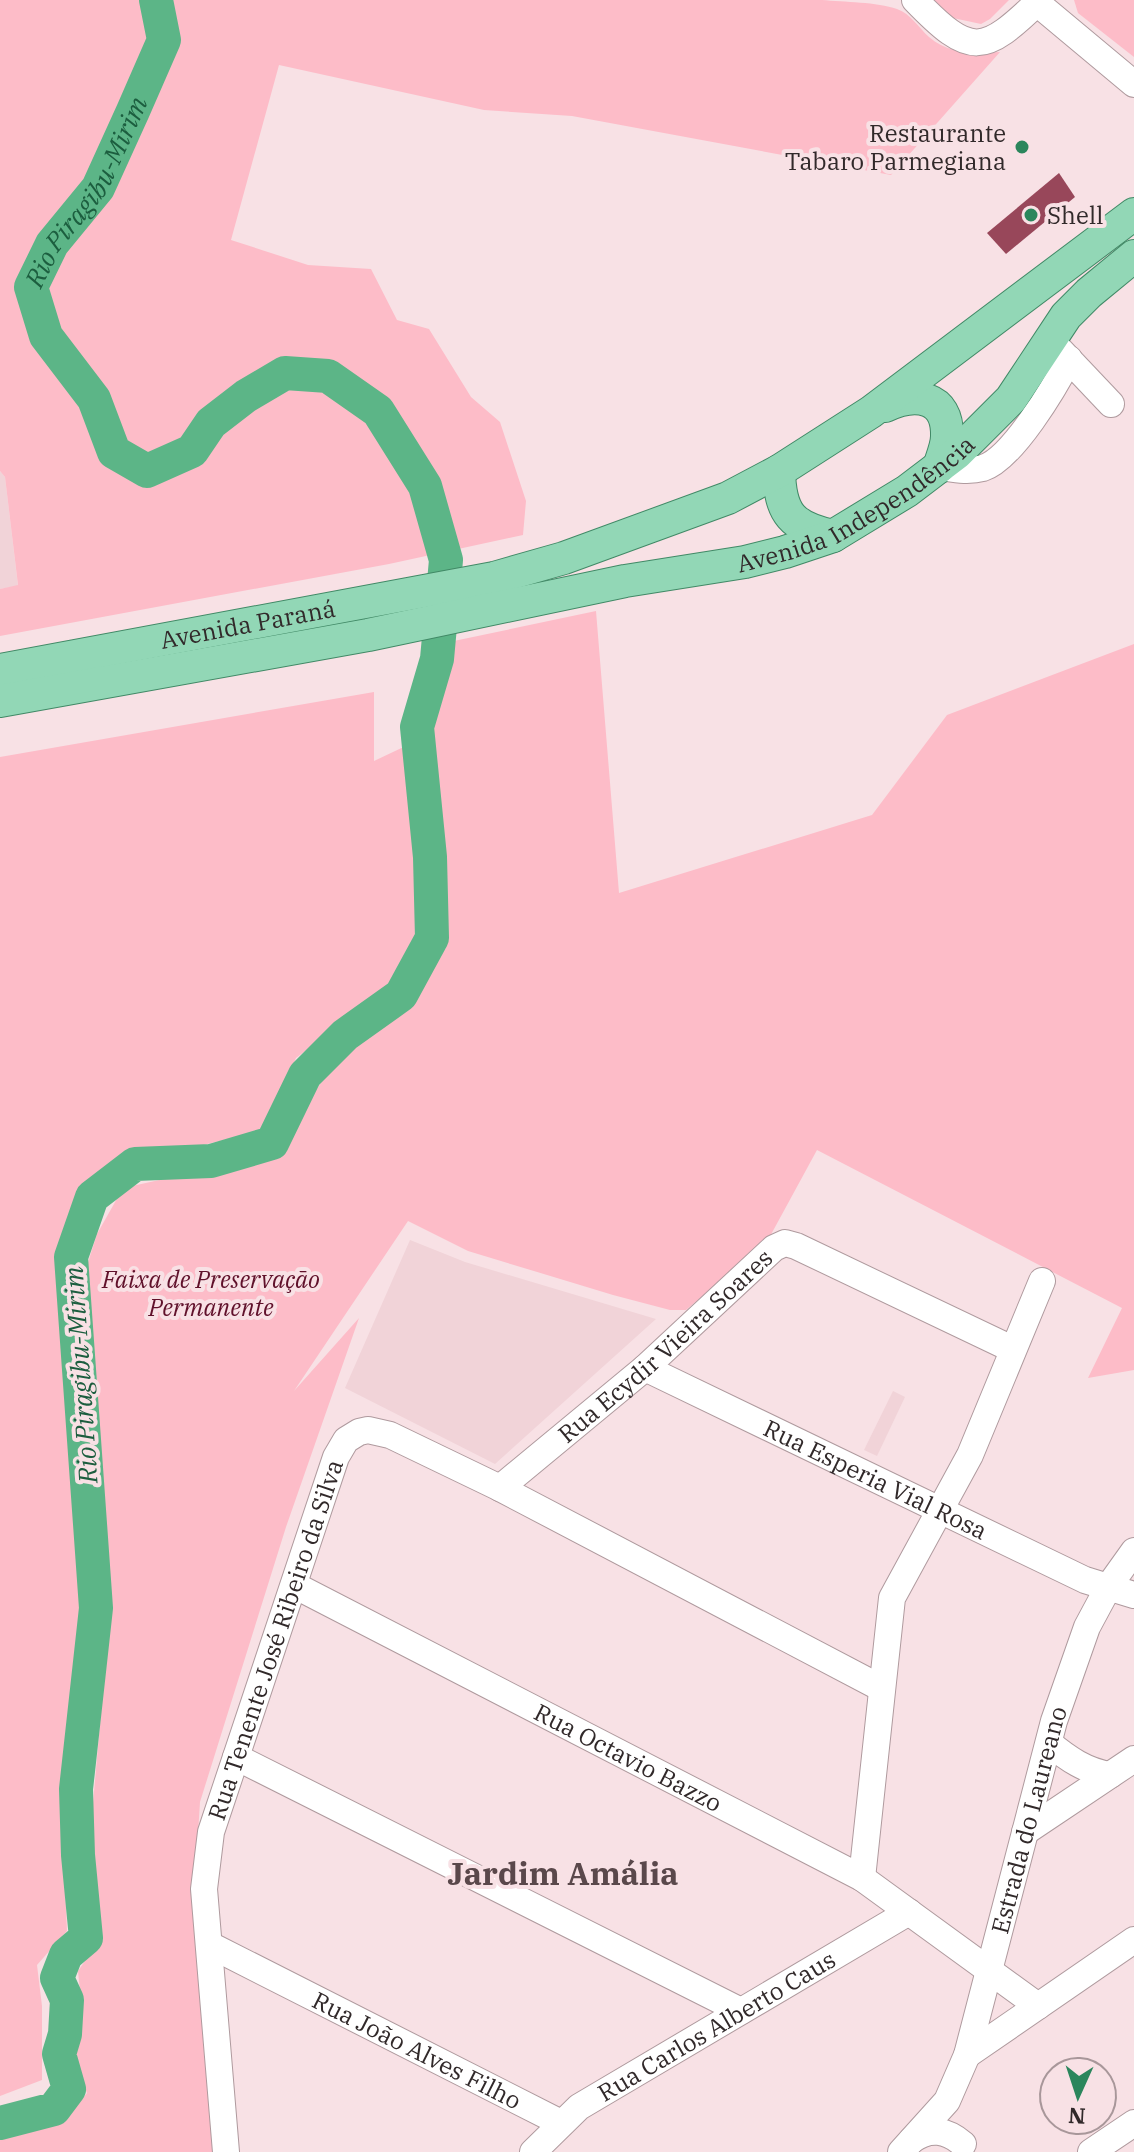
<svg xmlns="http://www.w3.org/2000/svg" width="1134" height="2152" font-family="'IBM Plex Serif',serif">
<rect width="100%" height="100%" fill="#f8e1e5"/>
<g fill="#f1d3d8">
<polygon points="0,471 5,477 18,586 0,589"/>
<polygon points="410,1240 465,1262 656,1319 495,1464 345,1388"/>
<polygon points="893,1391 905,1397 877,1456 864,1450"/>
</g>
<g fill="#fdbcc8">
<path d="M0 0H822C844 2 877 2 897 9 911 14 918 27 929 37 950 55 975 53 1000 52L891 175 572 116 484 110 279 65 231 240 308 265 371 269 397 320 429 329 471 397 500 422 526 501 523 535 389 564 0 636V589L18 585 5 477 0 471Z"/>
<polygon points="934,0 1009,0 990,19 981,24 953,18"/>
<polygon points="1074,0 1134,0 1134,57 1078,13"/>
<polygon points="596,611 619,893 872,815 947,715 1134,644 1134,1370 1088,1378 1122,1308 817,1150 768,1240 686,1310 670,1310 613,1295 468,1251 408,1221 294,1391 359,1318 286,1527 200,1802 196,1866 213,2152 0,2152 0,2140 48,2119 71,2113 87,2093 69,2051 81,2002 78,1971 98,1942 90,1837 109,1622 90,1334 84,1275 97,1234 123,1188 273,1155 332,1066 410,997 446,948 444,886 432,729 449,642"/>
<polygon points="374,692 374,761 412,743 420,865 418,939 391,986 296,1058 265,1130 203,1145 133,1149 85,1183 65,1232 57,1272 81,1609 62,1814 67,1931 37,1965 42,2006 42,2080 0,2096 0,757"/>
</g>
<g fill="none" stroke-linecap="round" stroke-linejoin="round">
<path stroke="#5cb587" stroke-width="34" id="s1" d="M0 2123 54 2109 69 2089 59 2054 65 2034 67 2000 57 1978 66 1955 86 1938 78 1855 76 1789 96 1608 71 1257 92 1197 135 1164 211 1161 272 1143 305 1075 345 1035 401 995 432 938 430 857 417 727 437 659 446 560 425 486 378 411 328 376 285 373 246 396 211 423 192 451 147 471 114 452 94 399 46 336 31 287 52 244 98 188 133 111 164 40 156 0"/>
</g>
<polygon fill="#98475a" points="1059,173 1075,197 1006,254 987,233"/>
<g fill="none" stroke-linecap="round" stroke-linejoin="round">
<g stroke="#af9a9e" stroke-width="28">
<g id="minor">
<path d="M915 0C971 58 983 55 1040 0"/>
<polyline points="1037,3 1134,84"/>
<polyline points="1057,347 1111,404"/>
<path d="M939 467C954 469 968 472 983 468 1012 459 1055 387 1069 359"/>
<path id="s2" d="M645 1368 1085 1580 1134 1595"/>
<path id="s3" d="M500 1488 645 1368 774 1248 785 1243 796 1246 1012 1349"/>
<path id="s4" d="M294 1585 862 1878 1038 2006"/>
<path d="M1049 1743C1068 1759 1086 1771 1110 1775"/>
<polyline points="236,1757 741,2011"/>
<polyline points="1025,1832 1134,1759"/>
<polyline points="862,1878 892,1598 970,1455 1042,1281"/>
<path id="s5" d="M210 1945 561 2123"/>
<polyline points="967,2055 1134,1940"/>
<path d="M912 2140C930 2127 947 2130 963 2144"/>
<path id="s6" d="M226 2152 204 1889 211 1832 336 1457 346 1440 359 1432 368 1430 390 1435 500 1488 881 1688"/>
<path id="s7" d="M533 2152 579 2107 909 1912"/>
<path id="s8" d="M901 2152 947 2101 967 2055 1054 1721 1087 1627 1109 1586 1134 1551"/>
<polyline points="1091,2152 1134,2123"/>
</g>
</g>
<g stroke="#418966" stroke-width="34">
<g id="major">
<path d="M885 406C915 392 948 395 947 436 947 446 942 457 939 467"/>
<path d="M779 471C780 514 792 527 833 536"/>
<path id="s9" d="M0 670 494 578 564 558 728 498 779 471 871 412 1134 214"/>
<path id="s10" d="M0 701 368 635 625 581 745 562 785 552 833 536 907 491 957 453 1011 399 1066 316 1089 293 1134 256"/>
</g>
</g>
<use href="#minor" stroke="#fff" stroke-width="26"/>
<use href="#major" stroke="#92d7b6" stroke-width="32"/>
</g>
<g fill="#2b865c" stroke="#f8e1e5" stroke-width="3">
<circle cx="1022" cy="147" r="8"/>
<circle cx="1031" cy="215" r="8"/>
</g>
<g text-anchor="middle" dominant-baseline="central" stroke-width="8" stroke-linejoin="round" paint-order="stroke">
<g font-size="24" fill="#31292a" stroke="#f8e1e5" text-anchor="end">
<text x="1006" y="133">Restaurante<tspan x="1006" dy="28">Tabaro Parmegiana</tspan></text>
<text x="1047" y="215" text-anchor="start">Shell</text>
</g>
<g font-size="24" fill="#31292a" stroke="#f8e1e5">
<text stroke="none"><textPath href="#s10" startOffset="884">Avenida Independência</textPath></text>
<text stroke="none"><textPath href="#s9" startOffset="252">Avenida Paraná</textPath></text>
<text stroke="none"><textPath href="#s3" startOffset="218">Rua Ecydir Vieira Soares</textPath></text>
<text stroke="none"><textPath href="#s2" startOffset="256">Rua Esperia Vial Rosa</textPath></text>
<text stroke="none"><textPath href="#s6" startOffset="524">Rua Tenente José Ribeiro da Silva</textPath></text>
<text stroke="none"><textPath href="#s4" startOffset="376">Rua Octavio Bazzo</textPath></text>
<text stroke="none"><textPath href="#s8" startOffset="362">Estrada do Laureano</textPath></text>
<text stroke="none"><textPath href="#s7" startOffset="224">Rua Carlos Alberto Caus</textPath></text>
<text stroke="none"><textPath href="#s5" startOffset="232">Rua João Alves Filho</textPath></text>
</g>
<g font-size="24" font-style="italic" fill="#60112b" stroke="#f8e1e5">
<text x="211" y="1279">Faixa de Preservação<tspan x="211" dy="28">Permanente</tspan></text>
</g>
<g font-size="26" font-style="italic" fill="#1c5e3f" stroke="#f8e1e5">
<text stroke="none"><textPath href="#s1" startOffset="2614">Rio Piragibu-Mirim</textPath></text>
<text transform="translate(80 1375) rotate(-94)">Rio Piragibu-Mirim</text>
</g>
<g font-size="32" font-weight="bold" fill="#5a484b" stroke="#f8e1e5">
<text x="563" y="1873">Jardim Amália</text>
</g>
</g>
<g transform="translate(1078 2096) rotate(183)"><circle r="38" fill="#f8e1e5" stroke="#a8979a" stroke-width="2"/>
<path d="M0-6L14 30L0 20L-14 30Z" fill="#2b865c"/>
<text y="-12" font-size="22" font-weight="bold" text-anchor="middle" fill="#31292a">N</text>
</g>
</svg>
